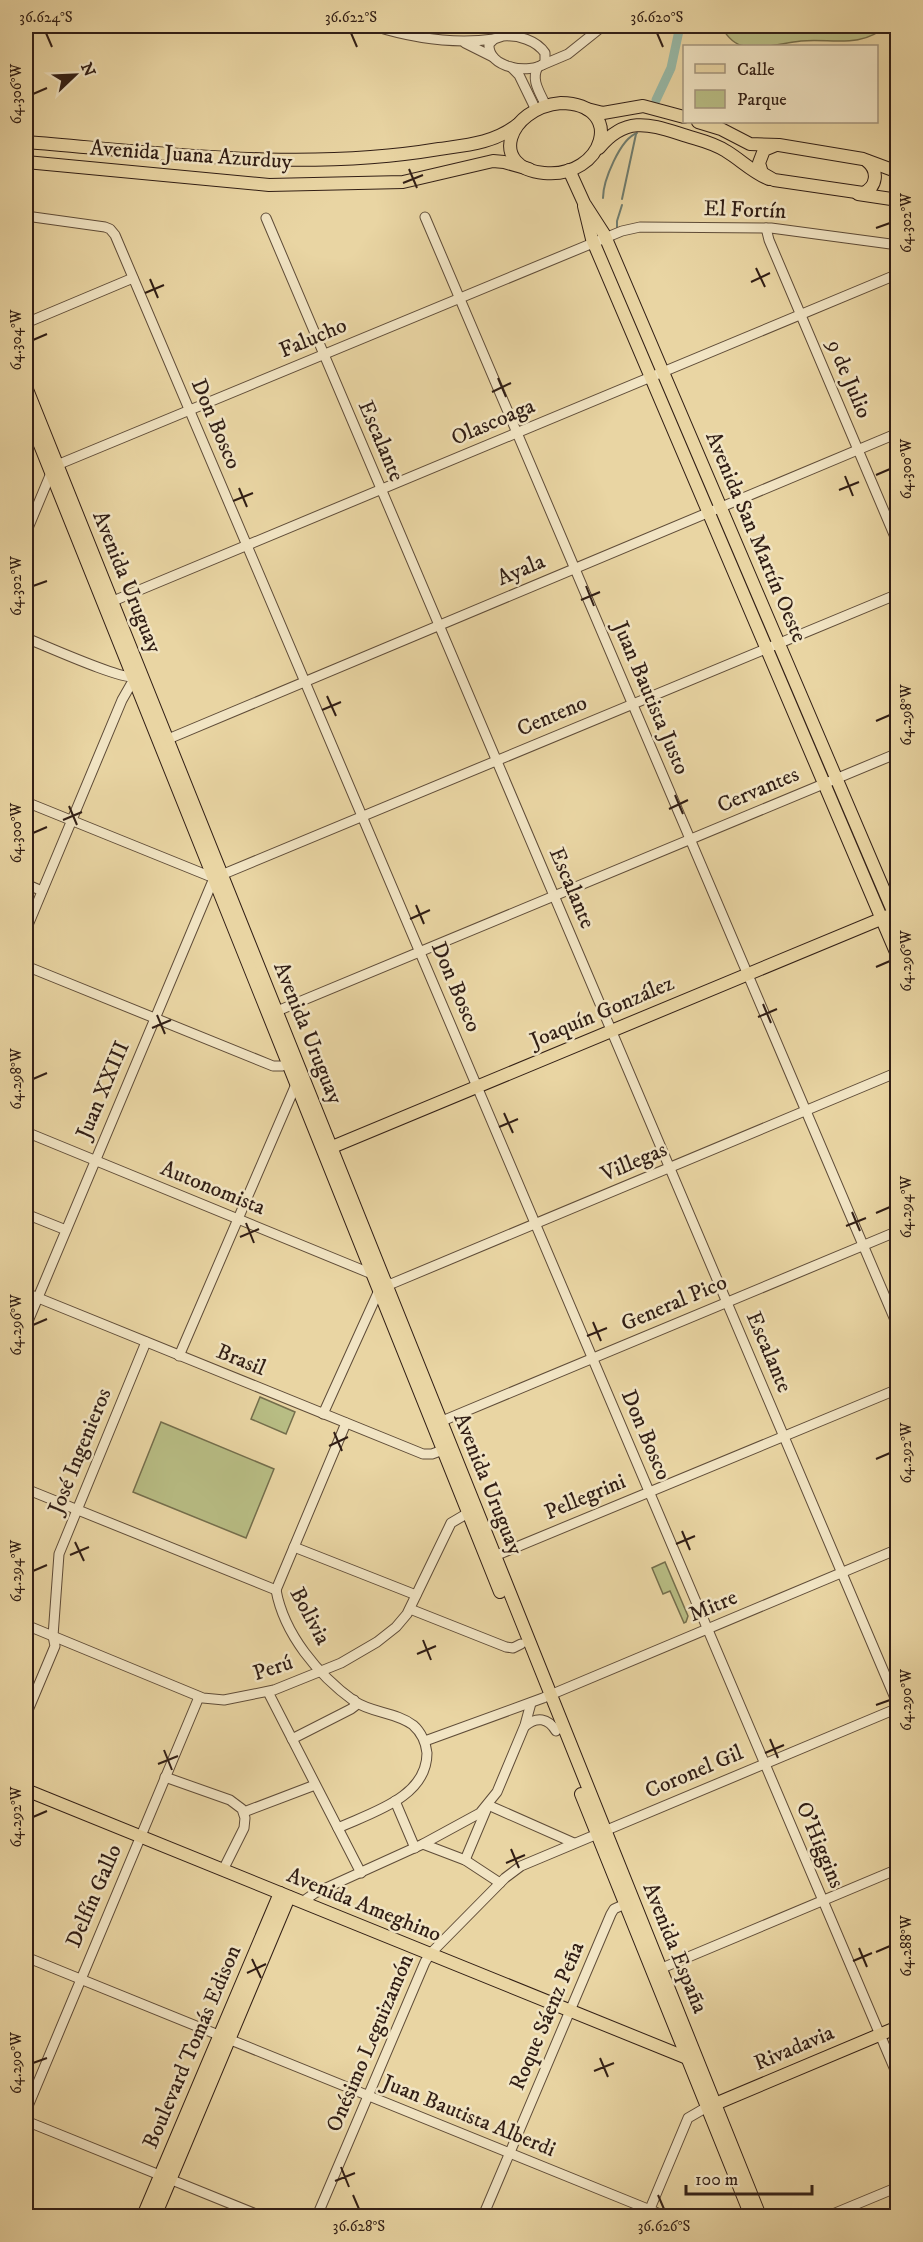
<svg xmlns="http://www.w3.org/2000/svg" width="923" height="2242" font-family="'IM FELL DW Pica',serif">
<rect width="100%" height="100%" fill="#e9d5a3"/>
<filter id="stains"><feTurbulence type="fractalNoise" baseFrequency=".00333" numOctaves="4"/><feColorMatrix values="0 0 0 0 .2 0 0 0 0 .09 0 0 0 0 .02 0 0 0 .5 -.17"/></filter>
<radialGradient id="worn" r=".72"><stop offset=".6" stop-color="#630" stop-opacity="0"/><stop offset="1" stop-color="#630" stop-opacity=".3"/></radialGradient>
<g fill="#b8bd84" stroke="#746e4c" stroke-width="1.5">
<path d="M721 26H886C861 49 831 38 801 41 782 43 764 49 745 46 734 45 726 35 721 26Z"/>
<polygon points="260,1397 295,1412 286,1434 251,1419"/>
<polygon points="161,1422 274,1469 246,1538 133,1492"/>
<polygon points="665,1562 688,1616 686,1622 684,1623 670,1591 663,1594 652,1568"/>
</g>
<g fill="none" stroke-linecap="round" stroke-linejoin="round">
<g stroke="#6e7b6d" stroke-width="2">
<path d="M603 198C603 181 620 139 637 133"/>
<polyline points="622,199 636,134"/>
<polyline points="617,229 617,221 622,205"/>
</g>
<polyline stroke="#97b9a7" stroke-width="9" points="656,100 671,68 680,26"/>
<g stroke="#5f4c38" stroke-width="11">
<g id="minor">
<path d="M374 26C412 38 455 44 494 39"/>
<path d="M503 36C518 35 536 40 545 53V63C530 75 487 68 489 44L494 39Z"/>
<polyline points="465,43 493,57"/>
<polyline points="542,65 568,54 603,26"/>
<polyline points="511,67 519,75 536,110"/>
<path d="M538 67C530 80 541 94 546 106"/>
<polyline points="26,216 105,227 110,229 115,235 898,2077"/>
<polyline points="425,217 898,1327"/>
<polyline points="266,218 898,1705"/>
<polyline points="766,228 769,240 898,544"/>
<polyline points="26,323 133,278"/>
<polyline points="26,533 51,473 57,465 622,231 640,227 771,228 898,245"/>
<polyline points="106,604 898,274"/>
<path d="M26 638C44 645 125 682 138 677"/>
<polyline points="161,742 898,433"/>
<polyline points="26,802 214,878"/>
<polyline points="26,884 42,891"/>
<polyline points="26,930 122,700 134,679"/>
<polyline points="26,966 273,1066 282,1066 294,1062"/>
<polyline points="270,1014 898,753"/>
<polyline points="26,1132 372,1274 391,1284 898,1072"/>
<polyline points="26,1214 66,1230"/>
<polyline points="26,1293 423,1454 432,1454 443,1450"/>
<polyline points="26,1326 214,878 898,594"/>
<polyline points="179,1356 297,1082"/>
<polyline points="323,1414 380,1288"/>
<polyline points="435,1424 898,1231"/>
<polyline points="26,1489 276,1590"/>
<polyline points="294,1547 416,1595"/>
<polyline points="490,1558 898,1389"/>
<path d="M276 1590C284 1634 318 1675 354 1701 371 1713 396 1712 413 1725 421 1732 426 1743 427 1753 427 1798 370 1813 338 1828"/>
<polyline points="276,1590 346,1423"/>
<polyline points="410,1609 506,1647 513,1648 521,1644"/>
<polyline points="26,1625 203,1698 224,1700 274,1690 341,1663 377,1642 396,1627 407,1614 451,1523 468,1513"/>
<polyline points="268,1692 361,1873"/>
<polyline points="26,1715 55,1646 53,1636 59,1554 146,1342"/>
<path d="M525 1726C537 1716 548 1718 556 1731"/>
<polyline points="292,1739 351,1709 355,1706 354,1700"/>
<polyline points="425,1741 543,1698 898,1549"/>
<polyline points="165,1777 230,1800 242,1809 245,1818 244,1828 223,1870"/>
<polyline points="395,1801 415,1848"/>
<polyline points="488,1805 574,1843"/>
<polyline points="244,1812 315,1785"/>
<polyline points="423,1844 465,1860 500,1883"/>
<polyline points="465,1860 486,1810"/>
<polyline points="302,1902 315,1893 423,1844 480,1813 497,1792 525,1725 531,1703"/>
<polyline points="26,1957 665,2216"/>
<polyline points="655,1971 898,1869"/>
<polyline points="26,2111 199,1697"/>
<polyline points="26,2121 261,2216"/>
<polyline points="317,2216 425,1962 430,1954 505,1878 521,1866 898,1708"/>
<polyline points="483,2216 611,1914 614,1909 625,1904"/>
<polyline points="647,2216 688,2118 707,2107"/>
<polyline points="828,2216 898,2187"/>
</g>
</g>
<g stroke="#311e15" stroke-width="14">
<g id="major">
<path d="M561 103C627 104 604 179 544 173 488 168 507 108 561 103Z"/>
<polyline points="587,109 603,113 643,106 684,117"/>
<polyline points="698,122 721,129 750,144 779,145 863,159 898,172"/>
<path d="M26 142C163 153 302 172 439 149 467 145 494 143 517 125"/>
<path d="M776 145 764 150 759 163 762 173 774 180 863 193C877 187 879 171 867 161"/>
<path d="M599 148C627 114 651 125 687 136 700 140 714 143 726 151 741 160 752 172 769 179"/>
<polyline points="26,162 269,185 403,182 493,161 504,162 529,169"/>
<polyline points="569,170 584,203 604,234 898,923"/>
<polyline points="858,194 898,200"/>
<polyline points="584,206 592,239 898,957"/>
<polyline points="26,387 760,2216"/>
<polyline points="26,410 500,1592"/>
<polyline points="325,1150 888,916"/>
<polyline points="26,1790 687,2058"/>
<polyline points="581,1794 751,2216"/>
<polyline points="708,2107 898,2027"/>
<polyline points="143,2216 280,1893"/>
<polyline points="155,2216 289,1897"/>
</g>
</g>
<use href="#minor" stroke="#f1e4c3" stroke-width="9"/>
<use href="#major" stroke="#e9d5a3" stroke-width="12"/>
</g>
<path fill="none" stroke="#311e15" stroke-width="2" d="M46 33 52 47M351 33 357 47M657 33 663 47M33 94 47 88M409 169 417 188M403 183 423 175M876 228 890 223M756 268 765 287M150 279 158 298M751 282 770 273M145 293 164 285M33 340 47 334M498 378 506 397M492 392 511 383M876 475 890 469M845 476 853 496M239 488 247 507M839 490 859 482M233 501 253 493M33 586 47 581M586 586 594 606M581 600 600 592M327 696 336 716M322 710 341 702M876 721 890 715M675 795 683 814M69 806 77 825M669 809 688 800M63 820 82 812M33 833 47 827M416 905 424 924M410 919 430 910M876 967 890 961M763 1004 771 1023M157 1015 165 1034M758 1017 777 1009M152 1028 171 1020M33 1079 47 1073M504 1113 513 1133M499 1127 518 1119M852 1212 860 1231M876 1213 890 1207M246 1223 254 1243M846 1226 866 1218M240 1237 259 1229M593 1322 601 1341M33 1325 47 1319M587 1336 607 1328M334 1432 342 1451M329 1446 348 1437M876 1459 890 1453M682 1531 690 1550M75 1542 84 1561M676 1544 695 1536M70 1555 89 1547M33 1571 47 1565M423 1640 431 1660M417 1654 436 1646M876 1705 890 1700M770 1739 778 1758M164 1750 172 1770M765 1753 784 1745M158 1764 178 1756M33 1817 47 1811M511 1849 519 1868M506 1863 525 1855M859 1948 867 1967M876 1952 890 1946M252 1959 261 1978M853 1961 872 1953M247 1973 266 1964M600 2058 608 2077M33 2063 47 2058M594 2071 614 2063M341 2167 349 2187M335 2181 355 2173M353 2195 359 2209M658 2195 664 2209"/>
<g text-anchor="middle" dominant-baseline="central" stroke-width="5" stroke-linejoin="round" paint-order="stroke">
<g font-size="22" fill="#311e15" stroke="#f1e4c3">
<text transform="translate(191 155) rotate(4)">Avenida Juana Azurduy</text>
<text transform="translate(745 210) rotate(2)">El Fortín</text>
<text transform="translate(313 338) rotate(-23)">Falucho</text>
<text transform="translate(849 379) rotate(67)">9 de Julio</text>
<text transform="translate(493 422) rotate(-23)">Olascoaga</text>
<text transform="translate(216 424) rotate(67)">Don Bosco</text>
<text transform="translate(381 441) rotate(67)">Escalante</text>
<text transform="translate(756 537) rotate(67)">Avenida San Martín Oeste</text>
<text transform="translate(521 570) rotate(-23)">Ayala</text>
<text transform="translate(127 582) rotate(68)">Avenida Uruguay</text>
<text transform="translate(651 698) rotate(67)">Juan Bautista Justo</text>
<text transform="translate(552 716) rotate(-23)">Centeno</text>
<text transform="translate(758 790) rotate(-23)">Cervantes</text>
<text transform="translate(572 888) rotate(67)">Escalante</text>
<text transform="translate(456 987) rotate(67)">Don Bosco</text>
<text transform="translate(602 1012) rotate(-23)">Joaquín González</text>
<text transform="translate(308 1033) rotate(68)">Avenida Uruguay</text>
<text transform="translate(103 1090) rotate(-67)">Juan XXIII</text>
<text transform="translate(634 1162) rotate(-23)">Villegas</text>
<text transform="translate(213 1188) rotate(22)">Autonomista</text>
<text transform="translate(674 1303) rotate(-23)">General Pico</text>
<text transform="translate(769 1352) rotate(67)">Escalante</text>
<text transform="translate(241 1360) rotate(22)">Brasil</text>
<text transform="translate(646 1435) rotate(67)">Don Bosco</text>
<text transform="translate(80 1451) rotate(-68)">José Ingenieros</text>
<text transform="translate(488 1484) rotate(68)">Avenida Uruguay</text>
<text transform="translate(585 1497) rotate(-23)">Pellegrini</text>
<text transform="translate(713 1606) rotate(-23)">Mitre</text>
<text transform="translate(310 1616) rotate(62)">Bolivia</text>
<text transform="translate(273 1668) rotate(-18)">Perú</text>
<text transform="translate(694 1772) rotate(-23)">Coronel Gil</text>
<text transform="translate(820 1845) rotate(67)">O'Higgins</text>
<text transform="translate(94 1896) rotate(-67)">Delfín Gallo</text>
<text transform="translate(364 1905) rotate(22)">Avenida Ameghino</text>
<text transform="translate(675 1948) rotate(68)">Avenida España</text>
<text transform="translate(547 2016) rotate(-67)">Roque Sáenz Peña</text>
<text transform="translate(370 2043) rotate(-67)">Onésimo Leguizamón</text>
<text transform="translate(192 2047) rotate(-67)">Boulevard Tomás Edison</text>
<text transform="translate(794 2048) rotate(-23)">Rivadavia</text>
<text transform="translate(469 2116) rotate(22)">Juan Bautista Alberdi</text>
</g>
</g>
<rect width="923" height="2242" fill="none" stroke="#e9d5a3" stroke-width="66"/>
<rect x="683" y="45" width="195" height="78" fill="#f1e4c3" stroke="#a4957d" stroke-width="1.5"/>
<rect x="695" y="64" width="30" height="9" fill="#e9d5a3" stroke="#a4957d" stroke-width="1.5"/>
<text x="737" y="75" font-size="18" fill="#311e15">Calle</text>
<rect x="695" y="90" width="30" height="18" fill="#b8bd84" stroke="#a4957d" stroke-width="1.5"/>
<text x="737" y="105" font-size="18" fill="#311e15">Parque</text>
<g transform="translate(75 75) rotate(67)" stroke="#f1e4c3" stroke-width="4.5" paint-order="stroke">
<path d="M0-4.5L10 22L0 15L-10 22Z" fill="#311e15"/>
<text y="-9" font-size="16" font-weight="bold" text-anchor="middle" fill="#311e15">N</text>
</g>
<path d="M686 2185v9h126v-9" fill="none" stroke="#311e15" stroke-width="3"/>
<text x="695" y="2185" font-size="18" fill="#311e15" stroke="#f1e4c3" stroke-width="4.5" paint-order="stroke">100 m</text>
<rect x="33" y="33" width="857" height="2176" fill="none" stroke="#311e15" stroke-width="2"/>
<g font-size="15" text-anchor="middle" fill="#311e15">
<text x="46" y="22">36.624°S</text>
<text x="351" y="22">36.622°S</text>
<text x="657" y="22">36.620°S</text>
<text transform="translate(16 94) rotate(-90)" y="5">64.306°W</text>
<text transform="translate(906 223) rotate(-90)" y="5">64.302°W</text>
<text transform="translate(16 340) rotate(-90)" y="5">64.304°W</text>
<text transform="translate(906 469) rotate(-90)" y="5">64.300°W</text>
<text transform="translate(16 586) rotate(-90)" y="5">64.302°W</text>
<text transform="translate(906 715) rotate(-90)" y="5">64.298°W</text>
<text transform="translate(16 833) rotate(-90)" y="5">64.300°W</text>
<text transform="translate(906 961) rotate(-90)" y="5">64.296°W</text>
<text transform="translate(16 1079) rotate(-90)" y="5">64.298°W</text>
<text transform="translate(906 1207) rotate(-90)" y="5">64.294°W</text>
<text transform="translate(16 1325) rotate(-90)" y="5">64.296°W</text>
<text transform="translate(906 1453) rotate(-90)" y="5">64.292°W</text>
<text transform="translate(16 1571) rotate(-90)" y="5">64.294°W</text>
<text transform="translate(906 1700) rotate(-90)" y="5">64.290°W</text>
<text transform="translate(16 1817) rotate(-90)" y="5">64.292°W</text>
<text transform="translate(906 1946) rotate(-90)" y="5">64.288°W</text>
<text transform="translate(16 2063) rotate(-90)" y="5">64.290°W</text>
<text x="359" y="2231">36.628°S</text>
<text x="664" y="2231">36.626°S</text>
</g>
<rect width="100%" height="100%" filter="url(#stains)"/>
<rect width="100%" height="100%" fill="url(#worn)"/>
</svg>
